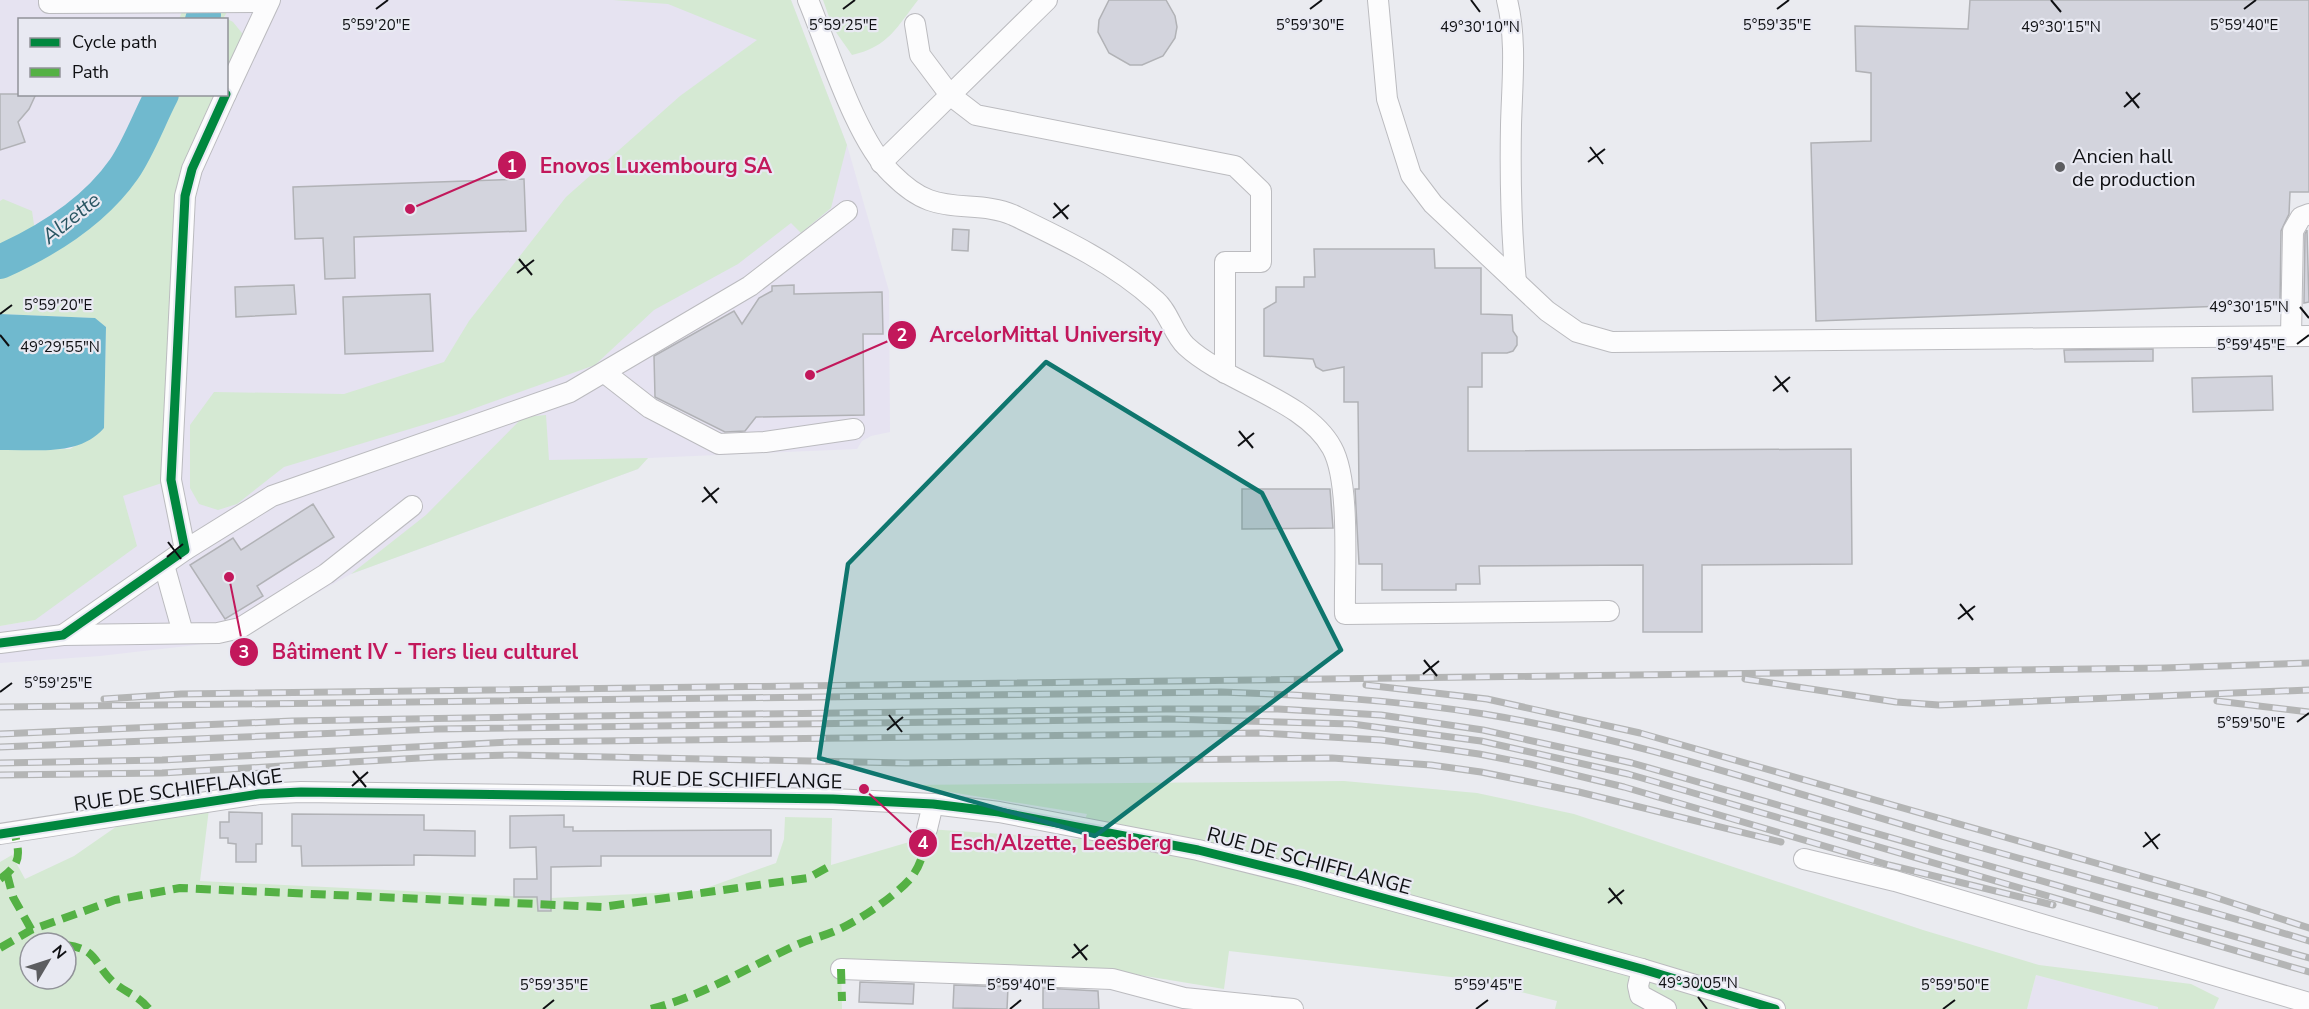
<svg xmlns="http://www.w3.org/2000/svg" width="2309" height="1009" font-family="'Nunito Sans',sans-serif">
<rect width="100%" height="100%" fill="#eaebf0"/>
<g fill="#e6e3f1">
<polygon points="0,0 187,0 179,19 20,20 20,94 162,95 124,168 88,210 36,246 36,226 3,199 0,201"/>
<polygon points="235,0 791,0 847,145 889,291 890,432 871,436 862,441 857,449 648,458 638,469 351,574 256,627 213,643 100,656 0,663 0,626 35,620 123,495 185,196 250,43 224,17"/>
<polygon points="2036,975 2159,1007 2158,1009 2027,1009"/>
</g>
<g fill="#d5e9d3" fill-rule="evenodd">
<polygon points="187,0 235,0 224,17 233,22 250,43 227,94 226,20 179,19"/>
<polygon points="613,0 791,0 847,145 831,208 801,233 791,223 738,264 654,310 595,365 456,415 284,467 237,504 218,510 199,504 190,488 190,425 214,392 344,394 444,362 469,321 566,197 680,96 757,40 668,4"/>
<path d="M823 0H918C897 27 888 47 852 55L833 28Z"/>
<polygon points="226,94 192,169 171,480 123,496 137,546 35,620 0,626 0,450 70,449 104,428 106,327 94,318 0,314 0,201 3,199 32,211 37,245 88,210 124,169 162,95"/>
<polygon points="546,415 549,460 648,458 638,469 351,574 426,515 523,417"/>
<path d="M1344 781 1477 793 1574 814 1923 930 2039 965 2191 984 2219 998 2214 1009H2158V1007L2036 975 2027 1009H1555L1557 1001 1468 979 1229 951 1224 989 1115 971 841 961 842 1009H0V862L12 855 25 879 74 856 136 813 210 801 200 881 551 898 698 891 776 863 784 839 785 817 832 818 831 865 916 840 927 829 1078 839 1087 814 906 785ZM30 943H66V979H30Z"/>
</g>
<path fill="#70b9ce" d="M0 314 95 318 106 327 104 428C79 457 36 449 0 450Z"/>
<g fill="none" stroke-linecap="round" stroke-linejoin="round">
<g stroke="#70b9ce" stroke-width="34">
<polyline points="202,20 204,15"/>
<path d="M0 262C47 241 94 212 124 169 139 147 149 119 162 94"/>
</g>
</g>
<g fill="#d3d4dd" stroke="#b1b2b6" stroke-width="1.5">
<polygon points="1109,0 1166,0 1175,16 1177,27 1175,38 1163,56 1142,65 1130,65 1109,53 1098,32 1099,20"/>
<polygon points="1970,0 2309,0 2309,192 2290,192 2289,214 2281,231 2280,304 1816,321 1811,143 1871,141 1871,73 1856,71 1855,26 1968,29"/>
<polygon points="0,94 36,94 29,109 18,122 25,142 0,150"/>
<polygon points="524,179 526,231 354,237 355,278 325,279 323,238 295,239 293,187"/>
<polygon points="953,229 969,230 968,251 952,250"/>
<polygon points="2307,230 2309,302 2304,303 2305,234"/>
<polygon points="1314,249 1434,249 1435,268 1481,268 1481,314 1512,315 1513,331 1517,337 1517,345 1513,351 1507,353 1482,353 1482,387 1468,387 1468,451 1851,449 1852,564 1702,565 1702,632 1643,632 1643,565 1479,566 1480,584 1456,584 1456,590 1382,590 1382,564 1359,564 1355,489 1359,489 1358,402 1344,402 1344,367 1323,371 1316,367 1313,359 1264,356 1264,309 1276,302 1276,287 1304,287 1304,277 1315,277"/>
<polygon points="294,285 296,314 236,317 235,287"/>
<polygon points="794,285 794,294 882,292 883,334 863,334 864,415 756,417 745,431 725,432 655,397 654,356 734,311 742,324 759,298 772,291 772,286"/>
<polygon points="430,294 433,351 345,354 343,297"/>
<polygon points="2153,349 2153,361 2065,362 2064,350"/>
<polygon points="2272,376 2273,410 2193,412 2192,378"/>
<polygon points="1242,489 1330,489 1333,528 1242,529"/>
<polygon points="313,504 334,537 257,586 263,596 225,619 190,565 233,538 241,550"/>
<polygon points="229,812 262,813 262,844 256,844 256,862 236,862 236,844 228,843 228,838 220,838 220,822 229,822"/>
<polygon points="292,814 424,815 424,830 475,831 475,856 414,855 414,865 302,866 301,846 292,846"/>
<polygon points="564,815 564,827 573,827 573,831 771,830 771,856 601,856 601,866 551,867 551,911 538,911 537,897 514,897 514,879 537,879 536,847 510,848 510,816"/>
<polygon points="860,982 914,984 913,1004 859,1002"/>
<polygon points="954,985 1008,987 1007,1009 953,1008"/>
<polygon points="1043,988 1098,991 1099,1009 1043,1009"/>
</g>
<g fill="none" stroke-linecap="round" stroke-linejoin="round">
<g stroke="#bbbbbf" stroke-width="22">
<g id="minor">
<polyline points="49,0 49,3 268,2"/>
<path d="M808 0C828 48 856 140 892 174 902 184 915 195 929 200 956 210 986 203 1013 215 1063 239 1114 263 1156 301 1169 312 1173 334 1186 346 1227 384 1305 399 1332 448 1351 482 1344 573 1345 614L1609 611"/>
<polyline points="1378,0 1387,99 1411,175 1433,204 1547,311 1577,332 1612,342 2309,336"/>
<path d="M1507 0C1517 40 1512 84 1511 125 1510 178 1511 229 1516 282"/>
<polyline points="915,24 920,55 950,95 976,115 1235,166 1261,191 1261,262 1225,262 1225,373"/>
<polyline points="226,94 270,0"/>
<polyline points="881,163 1047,0"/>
<polyline points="2291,336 2293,231 2301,217 2309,214"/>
<polyline points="605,373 650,408 719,444 765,442 854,429"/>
<polyline points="185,550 171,480 185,196 192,169 226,94"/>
<polyline points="164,565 183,633"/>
<polyline points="63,635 185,550 272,496 570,392 750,286 847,211"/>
<polyline points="0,643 63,635 218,633 240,628 326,574 412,506"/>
<polyline points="927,829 933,804"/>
<polyline points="0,834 259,794 301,792 833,799 933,804 999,812 1198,850 1299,875 1642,969 1775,1009"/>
<polyline points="1804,859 1895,881 2309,1003"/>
<polyline points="841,969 1112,979 1184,998 1293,1009"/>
<polyline points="1642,969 1638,986 1640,995 1666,1009"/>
</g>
</g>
<use href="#minor" stroke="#fcfcfd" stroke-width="20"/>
<g stroke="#b4b5b5" stroke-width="7">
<g id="rail">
<polyline points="1745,679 1896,702 1939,705 2309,690"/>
<polyline points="1366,685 1487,699 1640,733 2208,895 2309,928"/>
<polyline points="104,699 181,694 2163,668 2309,663"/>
<polyline points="2217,701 2309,712"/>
<path d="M0 707 1221 692C1310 695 1397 700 1484 714 1638 739 1791 793 1941 836 2064 872 2187 903 2309 941"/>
<polyline points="0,734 292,721 587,716 1166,709 1278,709 1381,715 1483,730 1632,763 2309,958"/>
<polyline points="0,747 437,729 1167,719 1352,724 1481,741 1628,774 2309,972"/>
<polyline points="0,763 162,760 512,742 1260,733 1381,740 1479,754 1530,764 1624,787 1889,865 2053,905"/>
<polyline points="0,775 162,773 437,757 512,755 905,763 1332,758 1431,765 1481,772 1579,792 1781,842"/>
</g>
</g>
<use href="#rail" stroke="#e8e9f2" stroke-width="4.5" stroke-dasharray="14" stroke-linecap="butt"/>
<g stroke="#54b144" stroke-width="8" stroke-dasharray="15 8" stroke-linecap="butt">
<polyline points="7,874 13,897 39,943"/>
<path d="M0 879C22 863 20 855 14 831"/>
<path d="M66 945C97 949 93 962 112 981 125 993 137 994 149 1009"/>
<polyline points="0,948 31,930 115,900 180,888 602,907 808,878 830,866"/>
<polyline points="841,969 842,1001"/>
<path d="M651 1009C702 996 745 969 792 947 806 940 821 937 835 931 857 922 894 897 910 879 923 863 924 849 927 829"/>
</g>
<g stroke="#e8e9f2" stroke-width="13">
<g id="cycleway">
<polyline points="0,643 63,635 185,550 171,480 185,196 192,169 226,94"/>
<polyline points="0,834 259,794 301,792 833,799 933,804 999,812 1198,850 1299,875 1642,969 1775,1009"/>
</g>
</g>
<use href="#cycleway" stroke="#00873e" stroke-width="9"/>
</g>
<path fill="#0f766e" fill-opacity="0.2" stroke="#0f766e" stroke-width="4.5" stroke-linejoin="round" d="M1046 362 1262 493 1341 650 1095 836 819 758 848 564Z"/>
<path fill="none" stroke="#0f1013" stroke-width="2" d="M1471 0 1480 12M2051 0 2061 12M376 9 388 0M843 9 855 0M1310 9 1322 0M1777 9 1789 0M2244 9 2256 0M2126 92 2139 108M2124 107 2140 93M1590 147 1603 164M1588 162 1605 149M1054 203 1068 219M1053 218 1069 205M519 259 532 275M517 273 534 260M2300 307 2309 318M0 314 12 305M0 335 9 346M2297 344 2309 335M1775 376 1788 392M1773 391 1790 377M1239 431 1253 448M1238 446 1254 433M704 487 717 503M702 502 719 488M168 542 181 559M167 557 183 544M1960 604 1973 620M1958 619 1975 606M1424 660 1437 676M1423 674 1439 661M0 692 12 683M889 715 902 732M2297 722 2309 713M887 730 903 717M353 771 366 787M352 786 368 772M2145 832 2158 849M2143 847 2160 834M1609 888 1622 904M1608 903 1624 890M1074 944 1087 960M1072 958 1088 945M1698 997 1707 1009M543 1009 554 1000M1010 1009 1021 1000M1476 1009 1488 1000M1943 1009 1955 1000"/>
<circle fill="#5c5d60" stroke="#e8e9f2" stroke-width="2" cx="2060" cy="167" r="6"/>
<g text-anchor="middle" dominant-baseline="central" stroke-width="4.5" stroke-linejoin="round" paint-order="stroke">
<g font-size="20" fill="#0f1013" stroke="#e8e9f2" text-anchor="start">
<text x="2072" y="156">Ancien hall<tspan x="2072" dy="23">de production</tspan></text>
</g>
<g font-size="20" fill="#0f1013" stroke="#e8e9f2">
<text transform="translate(737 780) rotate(1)">RUE DE SCHIFFLANGE</text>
<text transform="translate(178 790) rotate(-8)">RUE DE SCHIFFLANGE</text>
<text transform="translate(1309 861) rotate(15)">RUE DE SCHIFFLANGE</text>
</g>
<g font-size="21" font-style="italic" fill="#295562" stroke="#e8e9f2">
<text transform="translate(71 218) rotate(-39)">Alzette</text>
</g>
</g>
<g font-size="15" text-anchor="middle" fill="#0f1013" stroke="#e8e9f2" stroke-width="4.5" stroke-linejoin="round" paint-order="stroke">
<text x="376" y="30">5°59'20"E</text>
<text x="843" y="30">5°59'25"E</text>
<text x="1310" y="30">5°59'30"E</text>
<text x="1777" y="30">5°59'35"E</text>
<text x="2244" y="30">5°59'40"E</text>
<text x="1480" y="32">49°30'10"N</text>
<text x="2061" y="32">49°30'15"N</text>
<text x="58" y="310">5°59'20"E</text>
<text x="2249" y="312">49°30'15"N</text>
<text x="2251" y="350">5°59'45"E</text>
<text x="60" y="352">49°29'55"N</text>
<text x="58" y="688">5°59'25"E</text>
<text x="2251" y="728">5°59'50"E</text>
<text x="1698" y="988">49°30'05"N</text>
<text x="554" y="990">5°59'35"E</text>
<text x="1021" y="990">5°59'40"E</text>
<text x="1488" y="990">5°59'45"E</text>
<text x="1955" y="990">5°59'50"E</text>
</g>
<path fill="none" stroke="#c2185b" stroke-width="2" d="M410 209L512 165M810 375L902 335M229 577L244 652M864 789L923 843"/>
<g fill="#c2185b" stroke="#e8e9f2" stroke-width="2">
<circle cx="410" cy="209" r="6"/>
<circle cx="810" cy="375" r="6"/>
<circle cx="229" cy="577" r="6"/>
<circle cx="864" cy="789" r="6"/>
<circle cx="512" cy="165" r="15"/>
<circle cx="902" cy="335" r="15"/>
<circle cx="244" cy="652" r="15"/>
<circle cx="923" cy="843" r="15"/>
</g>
<g font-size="18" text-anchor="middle" font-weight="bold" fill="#fff">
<text x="512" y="172">1</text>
<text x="902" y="341">2</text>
<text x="244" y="658">3</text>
<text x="923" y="849">4</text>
</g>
<g font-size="21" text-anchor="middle" font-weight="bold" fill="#c2185b" stroke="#e8e9f2" stroke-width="4.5" stroke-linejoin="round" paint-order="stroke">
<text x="656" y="173">Enovos Luxembourg SA</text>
<text x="1046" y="342">ArcelorMittal University</text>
<text x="425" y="659">Bâtiment IV - Tiers lieu culturel</text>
<text x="1061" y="850">Esch/Alzette, Leesberg</text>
</g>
<rect x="18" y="18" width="210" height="78" fill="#e8e9f2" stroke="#919299" stroke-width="1.5"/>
<rect x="30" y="38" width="30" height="9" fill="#00873e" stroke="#919299" stroke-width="1.5"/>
<text x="72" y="48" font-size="18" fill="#0f1013">Cycle path</text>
<rect x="30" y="68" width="30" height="9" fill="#54b144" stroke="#919299" stroke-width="1.5"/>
<text x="72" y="78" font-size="18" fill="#0f1013">Path</text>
<g transform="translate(48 961) rotate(51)"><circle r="28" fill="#e8e9f2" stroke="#919299" stroke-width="1.5"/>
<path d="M0-4.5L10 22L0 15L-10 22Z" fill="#5c5d60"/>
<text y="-9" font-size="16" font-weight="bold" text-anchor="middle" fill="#0f1013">N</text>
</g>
</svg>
